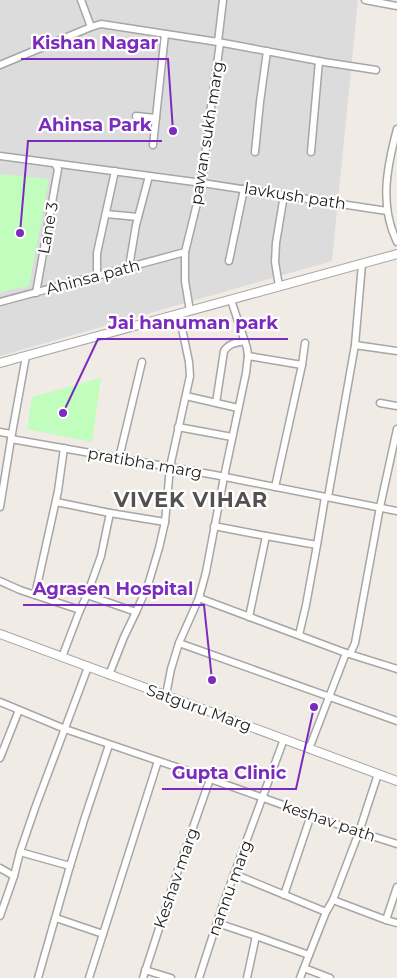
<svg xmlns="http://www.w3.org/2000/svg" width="397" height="978" font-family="Montserrat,sans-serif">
<rect width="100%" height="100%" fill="#f1ebe5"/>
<polygon fill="#dddcdc" points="0,0 358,0 332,261 0,356"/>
<g fill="#c1febe">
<polygon points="0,174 49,179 29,286 0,292"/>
<polygon points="101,378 92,442 27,429 32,397"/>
</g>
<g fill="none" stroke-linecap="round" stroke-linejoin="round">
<g stroke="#a6a6a6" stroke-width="9">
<g id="minor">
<polyline points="365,0 397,6"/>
<polyline points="91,27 101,24 218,42 223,0"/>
<polyline points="218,42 324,62 376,70"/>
<polyline points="0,65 91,27 81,0"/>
<polyline points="136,116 156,118"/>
<path d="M397 129C387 167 379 205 397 242"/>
<polyline points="153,145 165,34"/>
<polyline points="255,152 260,102 267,51"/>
<polyline points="311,152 319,61"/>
<polyline points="0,156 202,183 387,211"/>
<polyline points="106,214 138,217"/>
<polyline points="229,261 244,189"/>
<polyline points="362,264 355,345 397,351"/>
<polyline points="129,267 136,225 149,176"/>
<polyline points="97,276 97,253 115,171"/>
<polyline points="279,286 275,262 276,243 284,195"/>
<polyline points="36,293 58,169 55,164"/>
<polyline points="0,302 185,252"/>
<polyline points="190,311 185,281 185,252 202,183 209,121 220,43"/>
<polyline points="248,356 302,365 275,487"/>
<polyline points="302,365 305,343"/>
<polyline points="186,396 238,408"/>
<path d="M216 403 224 351C229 343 236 343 245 341"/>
<polyline points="380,403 397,406"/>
<polyline points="178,427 232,437"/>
<polyline points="0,432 11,434"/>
<polyline points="11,439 215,475 397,511"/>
<polyline points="119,458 142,362"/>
<polyline points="328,497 355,345"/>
<polyline points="56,502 110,513 165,522"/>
<polyline points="0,507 11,439 26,356"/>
<polyline points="214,526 266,536 249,617"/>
<polyline points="266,536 317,545 325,497"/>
<polyline points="0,581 20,590 80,610"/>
<polyline points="35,595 58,491 64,448"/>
<polyline points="87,595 136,612 148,585 159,548 165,522 170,467 190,376 189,362 179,314"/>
<polyline points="199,598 346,653 397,669"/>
<polyline points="299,635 306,605 317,545"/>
<polyline points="179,643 397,721"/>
<polyline points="350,654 355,643 380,507 397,429"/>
<polyline points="62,657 80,610 87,595 101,556 110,513"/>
<polyline points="109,675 124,637 136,612"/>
<polyline points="166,695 171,669 179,643 199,598 206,572 224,477 246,373 248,356 247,348 231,300"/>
<polyline points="0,702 65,729 188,771 353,830 397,844"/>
<polyline points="309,749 346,653"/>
<polyline points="0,758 19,710"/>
<polyline points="20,852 70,866 85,817 109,745"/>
<polyline points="0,868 14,876 20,852 35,808 88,667"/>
<polyline points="234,874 326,912"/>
<polyline points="284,895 311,815"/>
<polyline points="333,900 386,920 397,887"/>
<polyline points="0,916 14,876"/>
<polyline points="56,918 103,934 89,978"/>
<polyline points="386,920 397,923"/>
<polyline points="217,923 256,936 247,978"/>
<polyline points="103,934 158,761"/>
<polyline points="256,936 309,955 300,978"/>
<polyline points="309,955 326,912 333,900 359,832 378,774"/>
<polyline points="304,968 330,978"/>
<polyline points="145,970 171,978"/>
<polyline points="38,978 70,866"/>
<polyline points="143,978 178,870 210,779"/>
<polyline points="199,978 222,907 284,739"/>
</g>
</g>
<g stroke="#a6a6a6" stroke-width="10">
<g id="tertiary">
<polyline points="0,363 397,254"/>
<polyline points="0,634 397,781"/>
</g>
</g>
<use href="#minor" stroke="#fff" stroke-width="6"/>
<use href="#tertiary" stroke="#fff" stroke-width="8"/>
</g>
<g text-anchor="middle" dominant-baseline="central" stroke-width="4.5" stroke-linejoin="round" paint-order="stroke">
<g font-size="16" fill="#1f1f1f" stroke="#fff">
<text transform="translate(207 133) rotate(-81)">pawan sukh marg</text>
<text transform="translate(295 196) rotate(9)">lavkush path</text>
<text transform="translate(48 228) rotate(-80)">Lane 3</text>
<text transform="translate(93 277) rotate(-15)">Ahinsa path</text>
<text transform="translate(145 463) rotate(10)">pratibha marg</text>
<text transform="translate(199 708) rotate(20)">Satguru Marg</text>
<text transform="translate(329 821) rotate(19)">keshav path</text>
<text transform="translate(176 878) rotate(-71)">Keshav marg</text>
<text transform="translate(230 888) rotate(-70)">nannu marg</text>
</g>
<g font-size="21" font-weight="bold" letter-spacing="1" fill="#525252" stroke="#fff">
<text x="191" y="499">VIVEK VIHAR</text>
</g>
</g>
<path fill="none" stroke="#7b2cbf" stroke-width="2" d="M173 131L168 59H21M20 233L28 141H162M63 413L98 339H288M212 680L204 605H23M314 707L296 789H162"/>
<g fill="#7b2cbf" stroke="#fff" stroke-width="2">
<circle cx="173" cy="131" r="5"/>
<circle cx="20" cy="233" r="5"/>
<circle cx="63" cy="413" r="5"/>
<circle cx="212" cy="680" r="5"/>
<circle cx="314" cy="707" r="5"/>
</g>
<g font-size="18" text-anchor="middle" font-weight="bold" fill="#7b2cbf" stroke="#fff" stroke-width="4.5" stroke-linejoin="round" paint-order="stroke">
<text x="95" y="49">Kishan Nagar</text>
<text x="95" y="131">Ahinsa Park</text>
<text x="193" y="329">Jai hanuman park</text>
<text x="113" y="595">Agrasen Hospital</text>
<text x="229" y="779">Gupta Clinic</text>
</g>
</svg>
